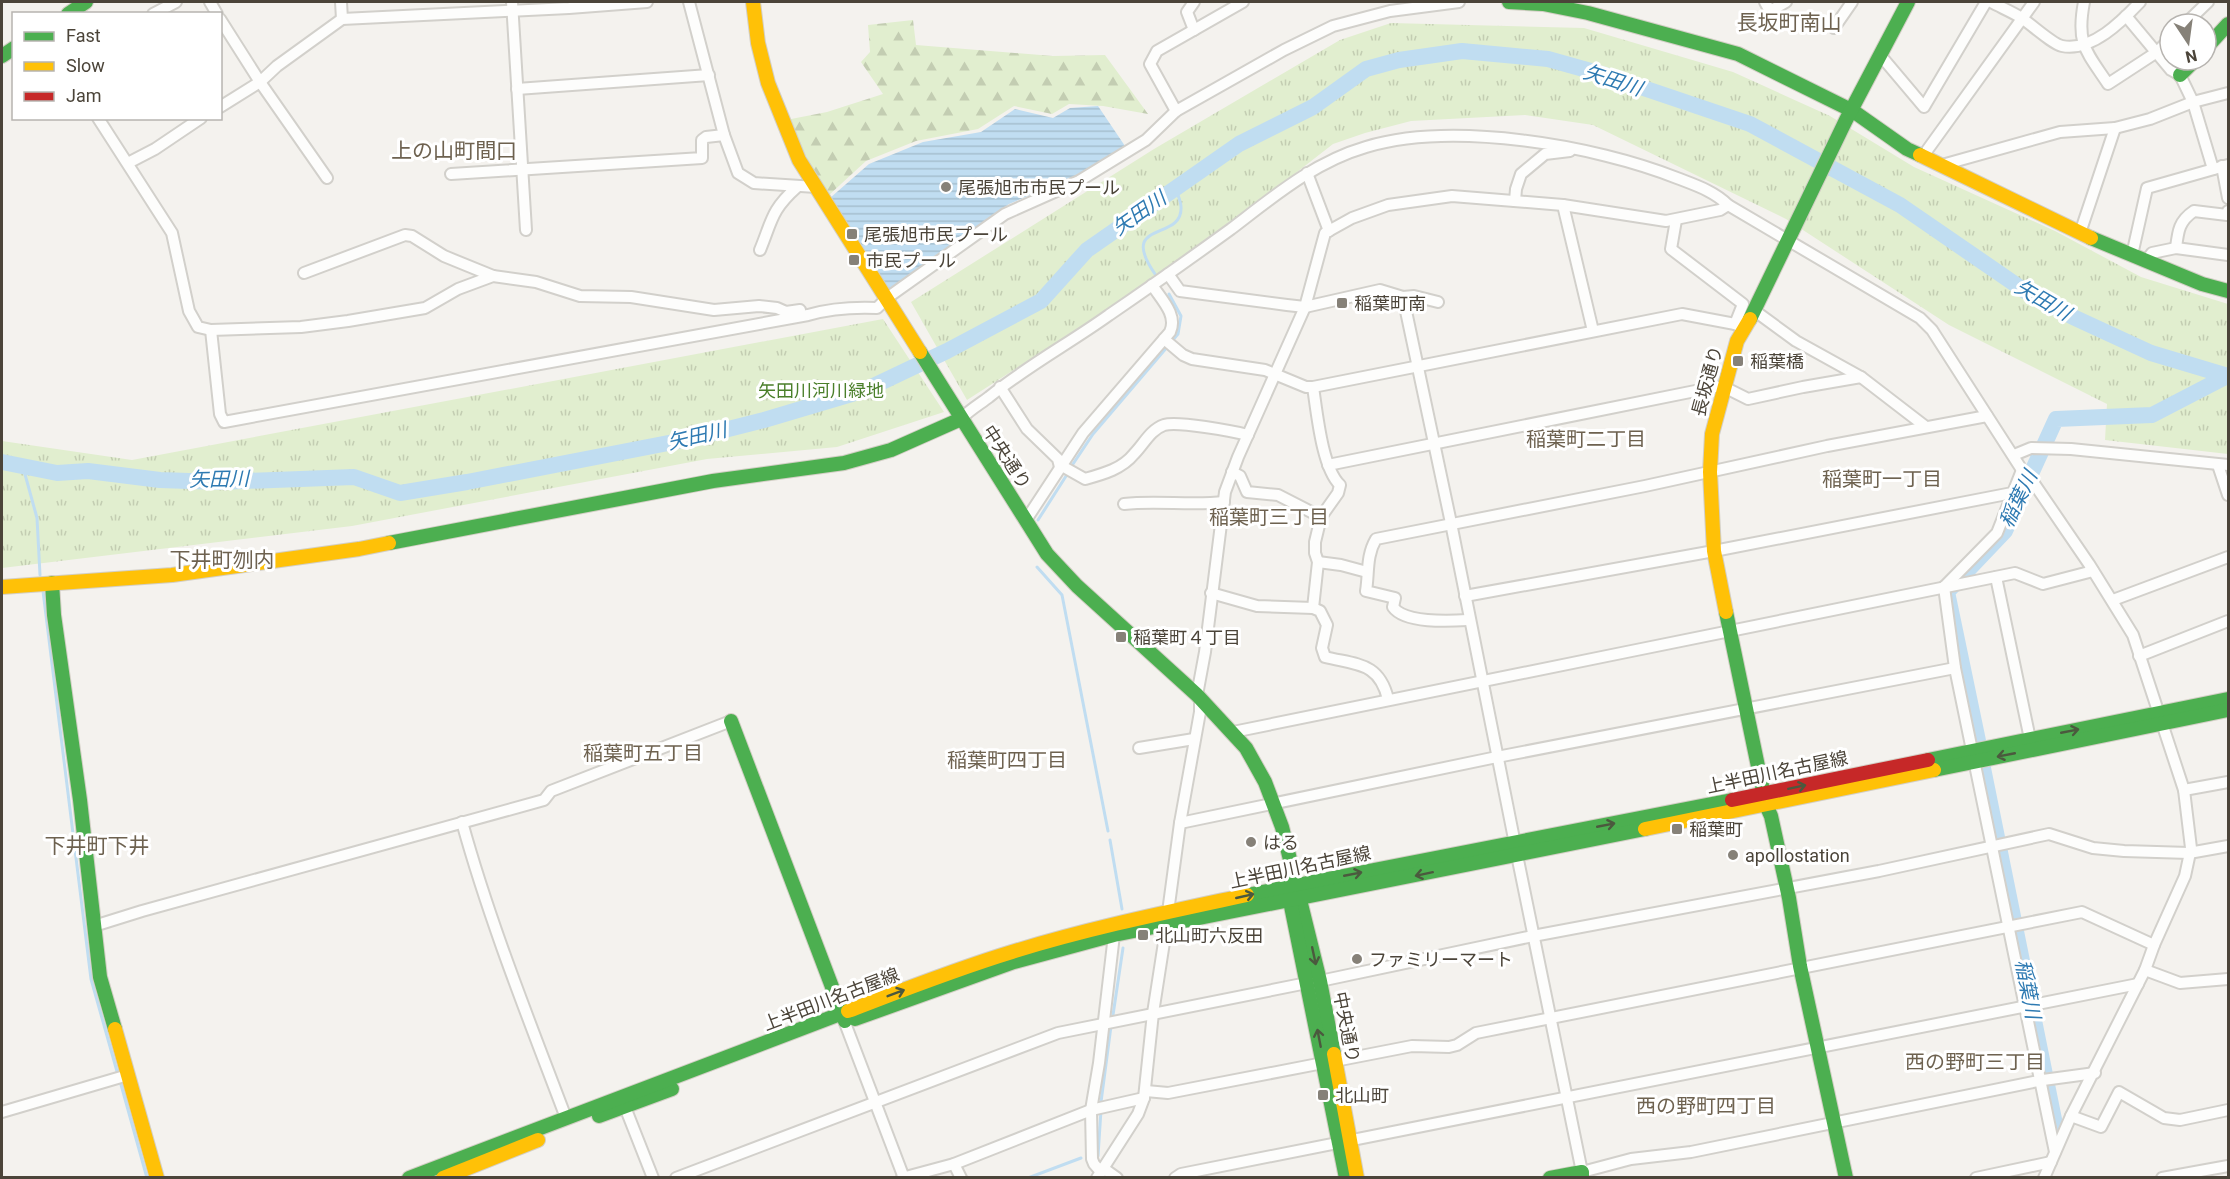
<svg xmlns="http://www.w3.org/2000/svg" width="2230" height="1179" font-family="Roboto,'Noto Sans JP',sans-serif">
<defs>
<pattern id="grass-tufts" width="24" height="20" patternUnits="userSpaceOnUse" patternTransform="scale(1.5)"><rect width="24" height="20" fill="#e1eecf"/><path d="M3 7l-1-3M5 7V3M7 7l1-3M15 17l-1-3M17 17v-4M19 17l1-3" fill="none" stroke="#c3cdb2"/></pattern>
<pattern id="forest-firs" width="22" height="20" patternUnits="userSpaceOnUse" patternTransform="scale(1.5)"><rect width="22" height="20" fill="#e1eecf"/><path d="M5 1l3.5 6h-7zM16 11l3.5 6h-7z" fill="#c3cdb2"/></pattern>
<pattern id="water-rules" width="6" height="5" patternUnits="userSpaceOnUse" patternTransform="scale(1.5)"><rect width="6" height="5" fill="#c0ddf1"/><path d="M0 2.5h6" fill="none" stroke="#a6bfcf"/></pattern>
</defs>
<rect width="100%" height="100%" fill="#f4f2ee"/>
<g fill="url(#grass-tufts)">
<polygon points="1391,23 1584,28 1733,72 1830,116 1914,167 2055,231 2141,277 2228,304 2228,454 2105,440 2107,404 1949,325 1786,219 1593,125 1525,115 1411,121 1365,133 1333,144 1176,266 967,400 911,302 1154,149 1340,40"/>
<polygon points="883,319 944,412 837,447 707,459 352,526 2,568 2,441 132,460"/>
</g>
<polygon fill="url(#forest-firs)" points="913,20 916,45 1053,56 1105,55 1148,114 1103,106 1069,104 1052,114 1014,106 978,129 916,141 866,161 828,196 786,120 827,112 883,94 861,62 870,52 868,25"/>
<polygon fill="url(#water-rules)" points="1098,106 1125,146 1075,176 1009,204 889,290 830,198 869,164 923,142 981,132 1015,109 1053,118 1070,108"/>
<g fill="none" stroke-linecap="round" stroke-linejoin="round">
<g stroke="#c0ddf1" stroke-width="3">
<path d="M1155 274C1117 219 1183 242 1181 207 1181 201 1177 194 1176 188"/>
<polyline points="1169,294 1181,316 1178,334 1172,341"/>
<polyline points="23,467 37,518 40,575"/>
<polyline points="1071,467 1093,434 1168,346"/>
<polyline points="1038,520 1068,473"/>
<polyline points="1037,567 1062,595 1108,831"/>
<polyline points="43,591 91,979 118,1075"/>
<polyline points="1110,840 1122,909"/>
<polyline points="1113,1015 1123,948"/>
<polyline points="120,1081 147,1178"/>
<polyline points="1101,1102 1111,1026"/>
<polyline points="1098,1156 1101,1110"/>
<polyline points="1028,1178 1081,1158"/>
</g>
<g stroke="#c0ddf1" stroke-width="16">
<polyline points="2,462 57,473 88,471 160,480 218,482 354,477 400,493 467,482 689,439 764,420 865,390 947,351 1041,301 1087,250 1239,144 1313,107 1366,69 1399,60 1462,51 1548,59 1605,75 1750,124 1900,205 2025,291 2073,317 2151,353 2228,376"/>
<polyline points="1978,741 1947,592 2005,531 2056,419 2152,415 2227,376"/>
<polyline points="1983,768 2058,1139"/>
</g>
<g stroke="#d2d0cb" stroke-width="14">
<g id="street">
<polyline points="210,2 217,14"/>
<polyline points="341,2 342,19"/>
<polyline points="512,2 526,230"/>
<polyline points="689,2 724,135 738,173 754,183 816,187"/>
<polyline points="1194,2 1187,12 1194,30"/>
<polyline points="1765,2 1770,11 1786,2"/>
<path d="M1991 2C2000 7 2010 11 2020 17 2030 23 2052 44 2062 46 2092 52 2122 21 2140 2"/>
<path d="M2084 2C2076 44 2086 51 2108 84L2157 52 2170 39"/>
<polyline points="153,14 176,2"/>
<polyline points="2126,16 2171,70 2180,75 2193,102 2213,169"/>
<polyline points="220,19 260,82 327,178"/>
<polyline points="2185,24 2208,2"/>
<polyline points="1834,28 1852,2"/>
<polyline points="1881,56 1924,107 1986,2"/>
<polyline points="517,89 709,75"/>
<polyline points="220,107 260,82 277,66 342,19 569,8 647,2"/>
<polyline points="1176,111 1150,64 1157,51 1243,2"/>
<polyline points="98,118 172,233 189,311 198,327 211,330 301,327 348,321 425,308 458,289 493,276 536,282 580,296 631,297 714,310 759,306 777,308 786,312 800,310"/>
<polyline points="1923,156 2034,2"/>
<polyline points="128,163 155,149 201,118"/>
<polyline points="1942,165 2060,132 2115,128 2150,119 2193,102 2228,93"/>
<polyline points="2222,166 2228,198"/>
<polyline points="1307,173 1329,231"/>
<polyline points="451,174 702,158 702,140 706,137 724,135"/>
<polyline points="1515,201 1516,189 1521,174 1545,154 1570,151"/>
<polyline points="1563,205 1593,331"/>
<polyline points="1676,220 1671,249 1743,304 1735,324"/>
<polyline points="2080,233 2115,128"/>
<path d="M2176 248C2178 231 2179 221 2194 211L2227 215 2228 211"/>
<path d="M760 250C772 221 771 210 797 187"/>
<polyline points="2132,255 2147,188 2228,165"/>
<polyline points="2146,261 2152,253 2176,248 2228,255"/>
<polyline points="304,273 405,235 412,236 444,256 493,276"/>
<polyline points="1168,274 1180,291 1287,305 1305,307 1380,290 1403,297 1414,296 1438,302"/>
<polyline points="1403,297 1451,523 1515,844"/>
<polyline points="1755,311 1796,341 1861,377 1926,427"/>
<path d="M211 330 220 414 224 422 808 315C832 308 853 307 877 308L887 298 1005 214 1079 181 1146 140 1176 111 1284 50 1333 26 1390 11 1459 2"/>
<polyline points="1164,339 1183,355 1192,359 1265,370 1306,387 1313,387 1682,314 1735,324 1744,329"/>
<polyline points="1000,387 1027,429 1058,459 1060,467"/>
<path d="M961 419C969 410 980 404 989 397 1027 366 1070 343 1109 315 1150 287 1191 258 1231 229 1273 197 1314 162 1366 147 1452 121 1594 145 1677 178 1695 185 1714 191 1728 205L1920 318 1932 330 2022 470 2033 482 2089 564 2133 635 2184 790 2191 848 2185 876 2154 945 2145 970 2071 1116 2044 1178"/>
<polyline points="2014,455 2031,448 2071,449 2228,465"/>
<polyline points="1328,465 1715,387 1724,387 1748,399 1803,387 1861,377"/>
<polyline points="2218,465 2228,495"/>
<path d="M1062 466 1085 479C1103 474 1122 469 1134 454 1144 444 1150 430 1164 425 1178 421 1232 431 1248 435"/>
<polyline points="1232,472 1240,476 1247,492 1278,495 1321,517"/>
<path d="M1124 504C1157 500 1190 506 1224 502"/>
<path d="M1026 520 1083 433 1170 332C1178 315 1161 299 1152 285"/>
<polyline points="1318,562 1341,565 1367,572"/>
<polyline points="1996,577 2030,739"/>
<polyline points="1944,587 1955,668 2055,1152"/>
<polyline points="1944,587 1997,533 2022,470"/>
<path d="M1211 593 1257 606 1313 608 1320 611 1327 625 1322 648 1325 657C1357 665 1379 662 1388 699"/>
<polyline points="1465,596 1714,551 2012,493"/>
<polyline points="2113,600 2228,557"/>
<path d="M1313 608 1318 562 1315 553V542L1321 517 1338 493 1340 485C1322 468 1317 413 1313 387"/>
<path d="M1469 620C1451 621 1405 624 1393 607L1395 598 1366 591C1369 573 1366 556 1376 539L1645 486 1827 446 1987 416"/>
<polyline points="2139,656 2228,621"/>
<polyline points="1197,695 1205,652 1225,492 1238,457 1305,307 1325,233 1352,218 1388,205 1452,196 1563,205 1666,221 1720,210 1728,205"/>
<path d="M1233 732C1493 677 1755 628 2015 573L2043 584 2093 571"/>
<polyline points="1139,748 1194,739"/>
<polyline points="2184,790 2228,782"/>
<path d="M462 822C490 923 529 1020 566 1118"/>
<polyline points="1180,823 1497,757 1955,668"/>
<polyline points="1517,855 1582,1172 1631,1159 1691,1152 2043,1080 2095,1073"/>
<polyline points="1168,912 1180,823 1200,712 1200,698"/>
<polyline points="94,926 142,911 544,800 551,791 731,721"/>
<polyline points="2145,970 2180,983 2228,979"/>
<polyline points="1320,981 1533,936 1879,871 2049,834 2093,848 2124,851 2189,853 2228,846"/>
<polyline points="845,1023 904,1178"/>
<polyline points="1335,1061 1412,1046 1449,1047 1457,1045 1476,1033 2082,912 2154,945"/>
<polyline points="1146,1091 1168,1093 1323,1063"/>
<polyline points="625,1107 653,1178"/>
<polyline points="2,1112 128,1075"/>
<polyline points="2071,1116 2101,1127 2119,1092 2164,1118 2180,1120 2228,1110"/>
<polyline points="954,1164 961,1178"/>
<polyline points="1103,1168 1117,1178"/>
<polyline points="1101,1172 1094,1164 1092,1159 1091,1110 1099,1063 1114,935"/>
<polyline points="676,1178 1058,1033 1307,983"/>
<polyline points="902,1178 954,1164 1091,1110 1144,1098"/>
<polyline points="1097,1178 1138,1114 1144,1098 1153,1013 1167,923"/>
<polyline points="1175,1178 1181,1174 2138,984"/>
<polyline points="1976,1178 2051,1162"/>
<polyline points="2162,1178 2228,1166"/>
</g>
</g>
<g stroke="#d3cfc5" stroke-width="16">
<g id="fast">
<polyline points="1509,2 1543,4 1588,13 1738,54 1853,111 1907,149 1920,155"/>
<polyline points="68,14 86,2"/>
<polyline points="2206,48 2228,24"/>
<polyline points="2,56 14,48"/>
<polyline points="2180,75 2195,60"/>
<polyline points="2091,238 2202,284 2228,291"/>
<polyline points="1750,319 1846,120 1908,2"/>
<polyline points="920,352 1047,554 1077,586 1197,695 1246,748 1265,782 1282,827 1320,981 1334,1054"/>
<polyline points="389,543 713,481 844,463 891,450 961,419"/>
<polyline points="52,583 54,615 80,800 100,977 115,1029"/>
<polyline points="1726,612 1766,805 1771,816 1789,898 1800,966 1846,1178"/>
<polyline points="731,721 845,1021"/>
<polyline points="1928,760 2228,699"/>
<polyline points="1934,770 2228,710"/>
<polyline points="1293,891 1290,901 1346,1178"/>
<polyline points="1247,895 1732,800"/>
<polyline points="855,1019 1014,962 1114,935 1645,829"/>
<polyline points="599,1116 672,1089"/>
<polyline points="409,1178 848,1011"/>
<polyline points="1550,1178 1582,1172 1582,1178"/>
</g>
</g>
<g stroke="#d3cfc5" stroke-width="16">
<g id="slow">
<polyline points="753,2 758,43 768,83 799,160 920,352"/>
<polyline points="1920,155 2091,238"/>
<polyline points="2,587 172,575 359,549 389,543"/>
<polyline points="1726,612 1714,551 1710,472 1712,434 1737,341 1750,319"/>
<polyline points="1645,829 1934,770"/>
<path d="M848 1011C903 990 956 969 1012 952 1089 928 1168 912 1247 895"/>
<polyline points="115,1029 157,1178"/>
<polyline points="1334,1054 1357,1178"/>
<polyline points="443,1178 538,1140"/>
</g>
</g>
<g stroke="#d3cfc5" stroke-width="16">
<polyline id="jam" points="1732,800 1928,760"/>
</g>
<use href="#street" stroke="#fdfdfc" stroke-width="10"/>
<use href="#fast" stroke="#4caf50" stroke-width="14"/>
<use href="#slow" stroke="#ffc107" stroke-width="14"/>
<use href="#jam" stroke="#c62828" stroke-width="14"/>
</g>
<defs><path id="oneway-shaft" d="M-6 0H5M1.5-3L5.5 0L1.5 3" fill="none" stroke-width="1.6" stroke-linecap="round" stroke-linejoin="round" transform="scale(1.5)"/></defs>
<g stroke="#4b593e">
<use href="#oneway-shaft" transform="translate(2070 731) rotate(-11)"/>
<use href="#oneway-shaft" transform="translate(2006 755) rotate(169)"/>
<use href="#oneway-shaft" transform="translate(1797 787) rotate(-12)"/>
<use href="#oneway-shaft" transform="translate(1606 825) rotate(-11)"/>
<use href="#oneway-shaft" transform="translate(1353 874) rotate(-11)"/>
<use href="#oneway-shaft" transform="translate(1424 874) rotate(168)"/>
<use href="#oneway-shaft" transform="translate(1245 896) rotate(-13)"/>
<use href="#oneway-shaft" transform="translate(1314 956) rotate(78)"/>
<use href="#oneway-shaft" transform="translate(896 993) rotate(-21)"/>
<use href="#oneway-shaft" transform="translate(1319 1038) rotate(-101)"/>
</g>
<g fill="#868178" stroke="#fff" stroke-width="2">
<circle cx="946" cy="187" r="6"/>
<rect x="846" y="228" width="12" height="12" rx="3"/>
<rect x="848" y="254" width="12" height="12" rx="3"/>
<rect x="1336" y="297" width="12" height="12" rx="3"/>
<rect x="1732" y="355" width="12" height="12" rx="3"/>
<rect x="1115" y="631" width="12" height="12" rx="3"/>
<rect x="1671" y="823" width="12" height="12" rx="3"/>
<circle cx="1251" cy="842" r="6"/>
<circle cx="1733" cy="855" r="6"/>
<rect x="1137" y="929" width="12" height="12" rx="3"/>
<circle cx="1357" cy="959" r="6"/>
<rect x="1317" y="1089" width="12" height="12" rx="3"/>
</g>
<g text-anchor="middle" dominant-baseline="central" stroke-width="6" stroke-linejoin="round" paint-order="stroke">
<g font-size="18" fill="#4b4439" stroke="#fff" text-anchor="start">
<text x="958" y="187">尾張旭市市民プール</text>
<text x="864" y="234">尾張旭市民プール</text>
<text x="866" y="260">市民プール</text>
<text x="1354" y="303">稲葉町南</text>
<text x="1750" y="361">稲葉橋</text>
<text x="1133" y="637">稲葉町４丁目</text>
<text x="1689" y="829">稲葉町</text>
<text x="1263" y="842">はる</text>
<text x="1745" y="855">apollostation</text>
<text x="1155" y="935">北山町六反田</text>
<text x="1369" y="959">ファミリーマート</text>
<text x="1335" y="1095">北山町</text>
</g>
<g font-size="18" fill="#4b4439" stroke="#fff">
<text transform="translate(1707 381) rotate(-75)">長坂通り</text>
<text transform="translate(1007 457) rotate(57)">中央通り</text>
<text transform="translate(1777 772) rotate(-12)">上半田川名古屋線</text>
<text transform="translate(1300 867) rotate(-12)">上半田川名古屋線</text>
<text transform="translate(831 999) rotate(-21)">上半田川名古屋線</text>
<text transform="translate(1347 1027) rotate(79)">中央通り</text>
</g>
<g font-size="18" fill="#4a7f2a" stroke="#fff">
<text x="821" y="390">矢田川河川緑地</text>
</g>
<g font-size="20" font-style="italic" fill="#2e7ab2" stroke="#fff">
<text transform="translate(1613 80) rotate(18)">矢田川</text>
<text transform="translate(1139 213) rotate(-35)">矢田川</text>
<text transform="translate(2043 300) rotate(30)">矢田川</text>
<text transform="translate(697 436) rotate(-13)">矢田川</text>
<text transform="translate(219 479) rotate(-1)">矢田川</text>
<text transform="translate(2018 499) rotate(-64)">稲葉川</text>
<text transform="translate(2028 989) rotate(79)">稲葉川</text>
</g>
<g font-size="20" fill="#6e6250" stroke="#fff">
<text x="1586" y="439">稲葉町二丁目</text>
<text x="1882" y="479">稲葉町一丁目</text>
<text x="1269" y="517">稲葉町三丁目</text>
<text x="643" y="753">稲葉町五丁目</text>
<text x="1007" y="760">稲葉町四丁目</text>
<text x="1975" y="1062">西の野町三丁目</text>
<text x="1706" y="1106">西の野町四丁目</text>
</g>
<g font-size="21" fill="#6e6250" stroke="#fff">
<text x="1789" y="23">長坂町南山</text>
<text x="454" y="151">上の山町間口</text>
<text x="222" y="560">下井町刎内</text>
<text x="97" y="846">下井町下井</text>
</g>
</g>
<rect width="2230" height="1179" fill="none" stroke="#4b4439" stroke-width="6"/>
<rect x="12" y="12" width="210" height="108" fill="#ffffff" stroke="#b7b4b0" stroke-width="1.5"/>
<rect x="24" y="32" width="30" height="9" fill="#4caf50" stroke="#b7b4b0" stroke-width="1.5"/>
<text x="66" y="42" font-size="18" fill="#4b4439">Fast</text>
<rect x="24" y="62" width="30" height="9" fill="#ffc107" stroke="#b7b4b0" stroke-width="1.5"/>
<text x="66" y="72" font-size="18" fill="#4b4439">Slow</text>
<rect x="24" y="92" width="30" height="9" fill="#c62828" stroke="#b7b4b0" stroke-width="1.5"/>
<text x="66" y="102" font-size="18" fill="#4b4439">Jam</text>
<g transform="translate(2188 42) rotate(167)"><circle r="28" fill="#ffffff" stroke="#b7b4b0" stroke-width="1.5"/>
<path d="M0-4.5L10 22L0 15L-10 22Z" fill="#868178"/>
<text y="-9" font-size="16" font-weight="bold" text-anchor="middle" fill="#4b4439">N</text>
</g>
</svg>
